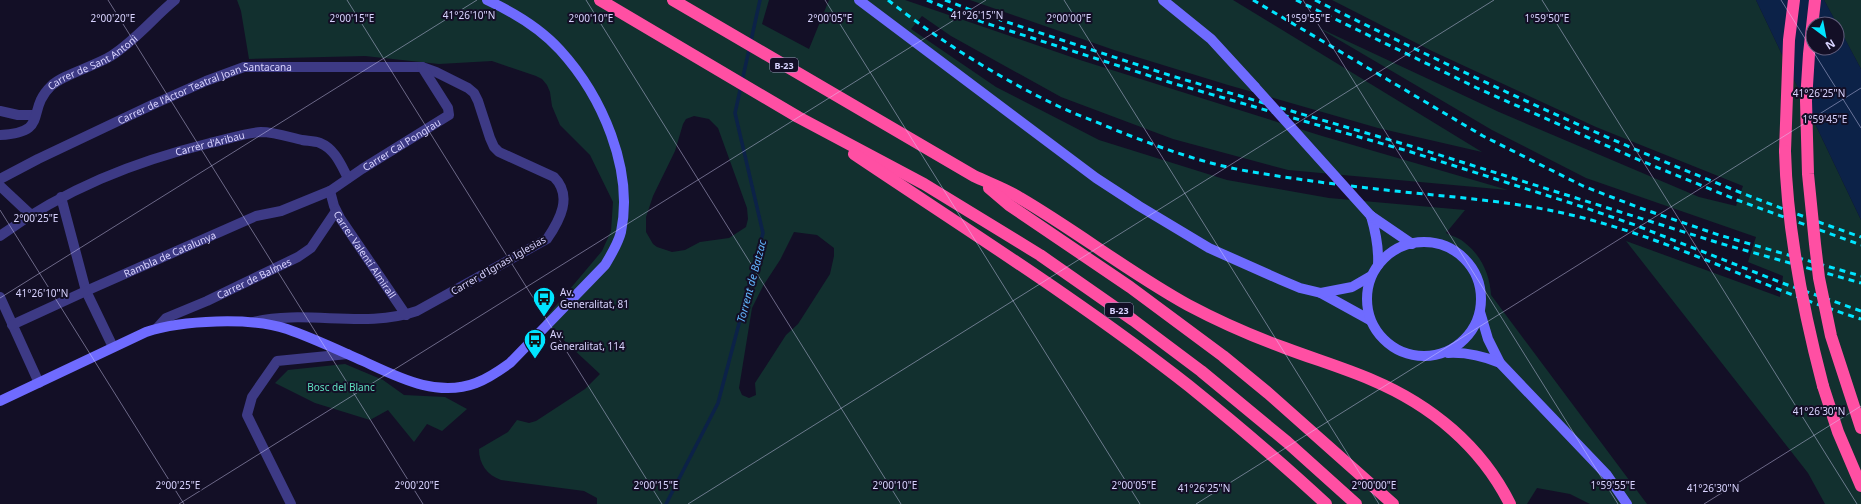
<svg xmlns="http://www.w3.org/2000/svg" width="1861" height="504" font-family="'Noto Sans',sans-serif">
<rect width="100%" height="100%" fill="#130f26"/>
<g fill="#12302f" fill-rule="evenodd">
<path d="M237 0H769L762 24 809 49 829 0H905L1080 60 1322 136 1508 190 1288 170 1173 139 1061 97 951 36 922 16 911 29 996 87 1099 140 1227 180 1329 198 1465 210 1446 233C1452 236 1460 238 1465 243 1481 255 1490 275 1491 295L1647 504H1590L1570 494 1537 488 1527 504H597V498L584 491 501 480C487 475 479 464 479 449L508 432 517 420 529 423 536 421 585 389 600 374 543 321 602 251 611 231 613 202 590 155 560 125 552 106 550 92 547 85 542 79 536 76 492 61 439 64 365 56 249 59 241 11ZM694 116 709 119 718 128 747 208 748 219 746 227 729 238 700 242 685 250 672 252 657 247 653 244 646 232V217L653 196 675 151 683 124 686 119ZM794 232 817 235 834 248V256L830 274 798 324 786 335 755 383 756 395 749 398 742 395 739 388 752 308 763 286 780 260Z"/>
<polygon points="970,0 1233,0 1482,152 1378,128 1228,85 1114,50"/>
<polygon points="1332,0 1756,0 1861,220 1861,504 1825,504 1808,473 1626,241 1780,297 1783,276 1748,262 1756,237 1586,178 1492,130 1317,27 1499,112 1699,197 1736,206 1743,186 1596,127 1432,51"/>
<polygon points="1824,0 1861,0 1861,69"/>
<polygon points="345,364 383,380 404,395 445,397 467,409 442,431 427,424 414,442 388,410 370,420 315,403 275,383 288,370"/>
</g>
<polygon fill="#0c2248" points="1756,0 1824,0 1837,24 1813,24 1813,48 1837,48 1837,24 1861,69 1861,220"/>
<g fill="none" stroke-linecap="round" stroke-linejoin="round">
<polyline stroke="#0c2248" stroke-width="3.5" points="666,504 718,403 763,233 735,113 760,0"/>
<g stroke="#3d3a85" stroke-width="10">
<polyline points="0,111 18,115 35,115"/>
<path id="s1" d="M0 135C51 132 25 111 51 86 62 75 95 66 111 56 135 41 153 18 175 0"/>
<path id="s2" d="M0 179 38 159 154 104 206 81 244 67H422L436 72 468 88 474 93 478 101 490 138 494 147 499 152 554 177C573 196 560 220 547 239L417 311C365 329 306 309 253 322"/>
<polyline points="0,186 30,214"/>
<path id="s3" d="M330 191 334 206 340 218 406 315"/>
<polyline points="61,197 86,291 113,347"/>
<path id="s4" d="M0 236C65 189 133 162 210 143 226 140 244 133 261 132 274 132 289 137 302 140 308 141 315 141 320 143 335 149 341 165 348 178"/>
<polyline points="0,297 39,383"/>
<path id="s5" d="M12 325 86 291 256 216 281 211 330 191 362 169 449 115 448 108 422 67"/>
<path id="s6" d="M157 328 166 318 207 301 298 257 311 248 336 211"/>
<polyline points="291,504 247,415 252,397 277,361 348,354"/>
</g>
<g stroke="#6f6bff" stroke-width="10">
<polyline points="859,0 1096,178 1139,206 1209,248 1281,280 1300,288 1321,293 1370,320"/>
<polyline points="1163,0 1211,39 1255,87"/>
<path d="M1371 216C1376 233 1379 247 1378 265"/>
<polyline points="1371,216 1412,244"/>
<circle cx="1424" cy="299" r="57"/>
<polyline points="1321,293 1352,287 1371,276"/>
<polyline points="1480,312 1488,339 1500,363 1607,475 1627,504"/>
<path d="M1448 353C1467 352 1483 356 1500 363"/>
<path d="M0 401 146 332C182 320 251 317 287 329 313 338 338 350 363 361 398 377 437 398 476 383 489 378 499 371 510 363L605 265C611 255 618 244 621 232 634 169 602 96 560 50 541 29 513 12 487 0"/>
</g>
<g stroke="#ff4fa3" stroke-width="12">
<polyline points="600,0 798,117 924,184 1040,255 1133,320 1201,371 1287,442 1356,504"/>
<path d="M673 0 974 176C989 183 1006 189 1020 198 1078 232 1130 273 1188 305 1220 322 1252 336 1285 348 1314 359 1344 368 1372 380 1431 405 1481 446 1510 504"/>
<polyline points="1785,151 1789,40 1794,0"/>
<path d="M854 154C967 230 1082 302 1189 386 1236 424 1282 463 1326 504"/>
<polyline points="989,188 1009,205 1130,287 1223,356 1268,393 1393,504"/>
<polyline points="1823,386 1838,432 1861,486"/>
</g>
<g stroke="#00e5ff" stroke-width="3" stroke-dasharray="6 5" stroke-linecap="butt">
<path d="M888 0C941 42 999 78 1060 107 1077 115 1095 121 1113 129 1156 146 1201 163 1247 171 1293 179 1340 185 1386 190 1447 197 1507 200 1567 214 1669 237 1761 288 1861 319"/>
<polyline points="927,0 973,19 1172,83 1411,152 1577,205 1635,225 1785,284 1861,311"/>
<polyline points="945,0 976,12 1172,76 1414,147 1719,243 1861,283"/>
<polyline points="1253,0 1483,136 1583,186 1640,208 1719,235 1861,276"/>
<polyline points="1296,0 1477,88 1639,160 1737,200 1861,245"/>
<path d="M1315 0C1493 88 1673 172 1861 237"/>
</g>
<polyline stroke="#6f6bff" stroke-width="10" points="1255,87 1371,216"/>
<g stroke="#ff4fa3" stroke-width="12">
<polyline points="1815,0 1809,54 1806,101 1808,174 1815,244 1819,278 1831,336 1861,428"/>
<path d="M1785 151C1787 230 1803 310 1823 386"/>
</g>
</g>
<path fill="none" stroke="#d9d4ff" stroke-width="1" stroke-opacity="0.45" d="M108 0 423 504M347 0 662 504M586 0 901 504M825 0 1140 504M1064 0 1379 504M1303 0 1618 504M1542 0 1857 504M1781 0 1861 128M0 210 184 504M0 298 477 0M179 504 986 0M688 504 1494 0M1196 504 1861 88M1704 504 1861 406"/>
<defs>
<g id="bus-pin" transform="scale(1.15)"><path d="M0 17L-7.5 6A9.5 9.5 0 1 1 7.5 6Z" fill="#00e5ff" stroke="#130f26"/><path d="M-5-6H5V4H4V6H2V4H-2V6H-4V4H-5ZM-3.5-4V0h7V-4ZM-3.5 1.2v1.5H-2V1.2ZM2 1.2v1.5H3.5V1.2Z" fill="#111"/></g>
</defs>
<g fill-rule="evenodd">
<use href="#bus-pin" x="544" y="298"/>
<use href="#bus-pin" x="535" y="340"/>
</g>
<g text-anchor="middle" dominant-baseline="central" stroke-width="4" stroke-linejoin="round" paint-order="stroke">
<g fill="#130f26" stroke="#9e99be" stroke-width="1">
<rect x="770" y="58" width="28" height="14" rx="3"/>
<rect x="1105" y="303" width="28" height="14" rx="3"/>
</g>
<g font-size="9" font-weight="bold" fill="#d9d4ff">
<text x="784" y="65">B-23</text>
<text x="1119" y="310">B-23</text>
</g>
<g font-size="10" fill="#d9d4ff" stroke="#130f26">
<text stroke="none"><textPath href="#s1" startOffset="126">Carrer de Sant Antoni</textPath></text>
<text stroke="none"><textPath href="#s2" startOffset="224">Carrer de l'Actor Teatral Joan Santacana</textPath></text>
<text stroke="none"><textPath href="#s4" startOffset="231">Carrer d'Aribau</textPath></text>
<text stroke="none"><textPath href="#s5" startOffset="431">Carrer Cal Pongrau</textPath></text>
<text stroke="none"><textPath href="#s5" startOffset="173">Rambla de Catalunya</textPath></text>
<text stroke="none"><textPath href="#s3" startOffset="73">Carrer Valentí Almirall</textPath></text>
<text transform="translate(498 265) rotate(-30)">Carrer d'Ignasi Iglesias</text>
<text stroke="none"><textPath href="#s6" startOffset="110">Carrer de Balmes</textPath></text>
</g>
<g font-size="10" fill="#d9d4ff" stroke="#130f26" text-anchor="start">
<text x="560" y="292">Av.<tspan x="560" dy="12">Generalitat, 81</tspan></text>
<text x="550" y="334">Av.<tspan x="550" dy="12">Generalitat, 114</tspan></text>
</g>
<g font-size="10" fill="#5fe0c0" stroke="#130f26">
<text x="341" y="387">Bosc del Blanc</text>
</g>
<g font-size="11" font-style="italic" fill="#62b6ff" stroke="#130f26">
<text transform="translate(751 281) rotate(-75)">Torrent de Batzac</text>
</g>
</g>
<g font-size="10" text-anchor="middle" fill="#d9d4ff" stroke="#130f26" stroke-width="4" stroke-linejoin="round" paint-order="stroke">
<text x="469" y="19">41°26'10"N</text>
<text x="977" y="19">41°26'15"N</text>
<text x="830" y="22">2°00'05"E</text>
<text x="113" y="22">2°00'20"E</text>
<text x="352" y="22">2°00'15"E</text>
<text x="591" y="22">2°00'10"E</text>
<text x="1069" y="22">2°00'00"E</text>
<text x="1308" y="22">1°59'55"E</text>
<text x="1547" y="22">1°59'50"E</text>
<text x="1819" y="97">41°26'25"N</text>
<text x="1825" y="123">1°59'45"E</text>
<text x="36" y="222">2°00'25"E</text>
<text x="42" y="297">41°26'10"N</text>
<text x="1819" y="415">41°26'30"N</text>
<text x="178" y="489">2°00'25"E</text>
<text x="417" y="489">2°00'20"E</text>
<text x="656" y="489">2°00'15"E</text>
<text x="895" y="489">2°00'10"E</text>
<text x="1134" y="489">2°00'05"E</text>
<text x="1374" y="489">2°00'00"E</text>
<text x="1613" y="489">1°59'55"E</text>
<text x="1204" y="492">41°26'25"N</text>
<text x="1713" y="492">41°26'30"N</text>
</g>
<g transform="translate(1825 36) rotate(148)"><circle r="19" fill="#130f26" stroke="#625e7d"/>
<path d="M0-3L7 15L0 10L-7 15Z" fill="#00e5ff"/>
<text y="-6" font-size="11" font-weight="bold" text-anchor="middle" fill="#d9d4ff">N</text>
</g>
</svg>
